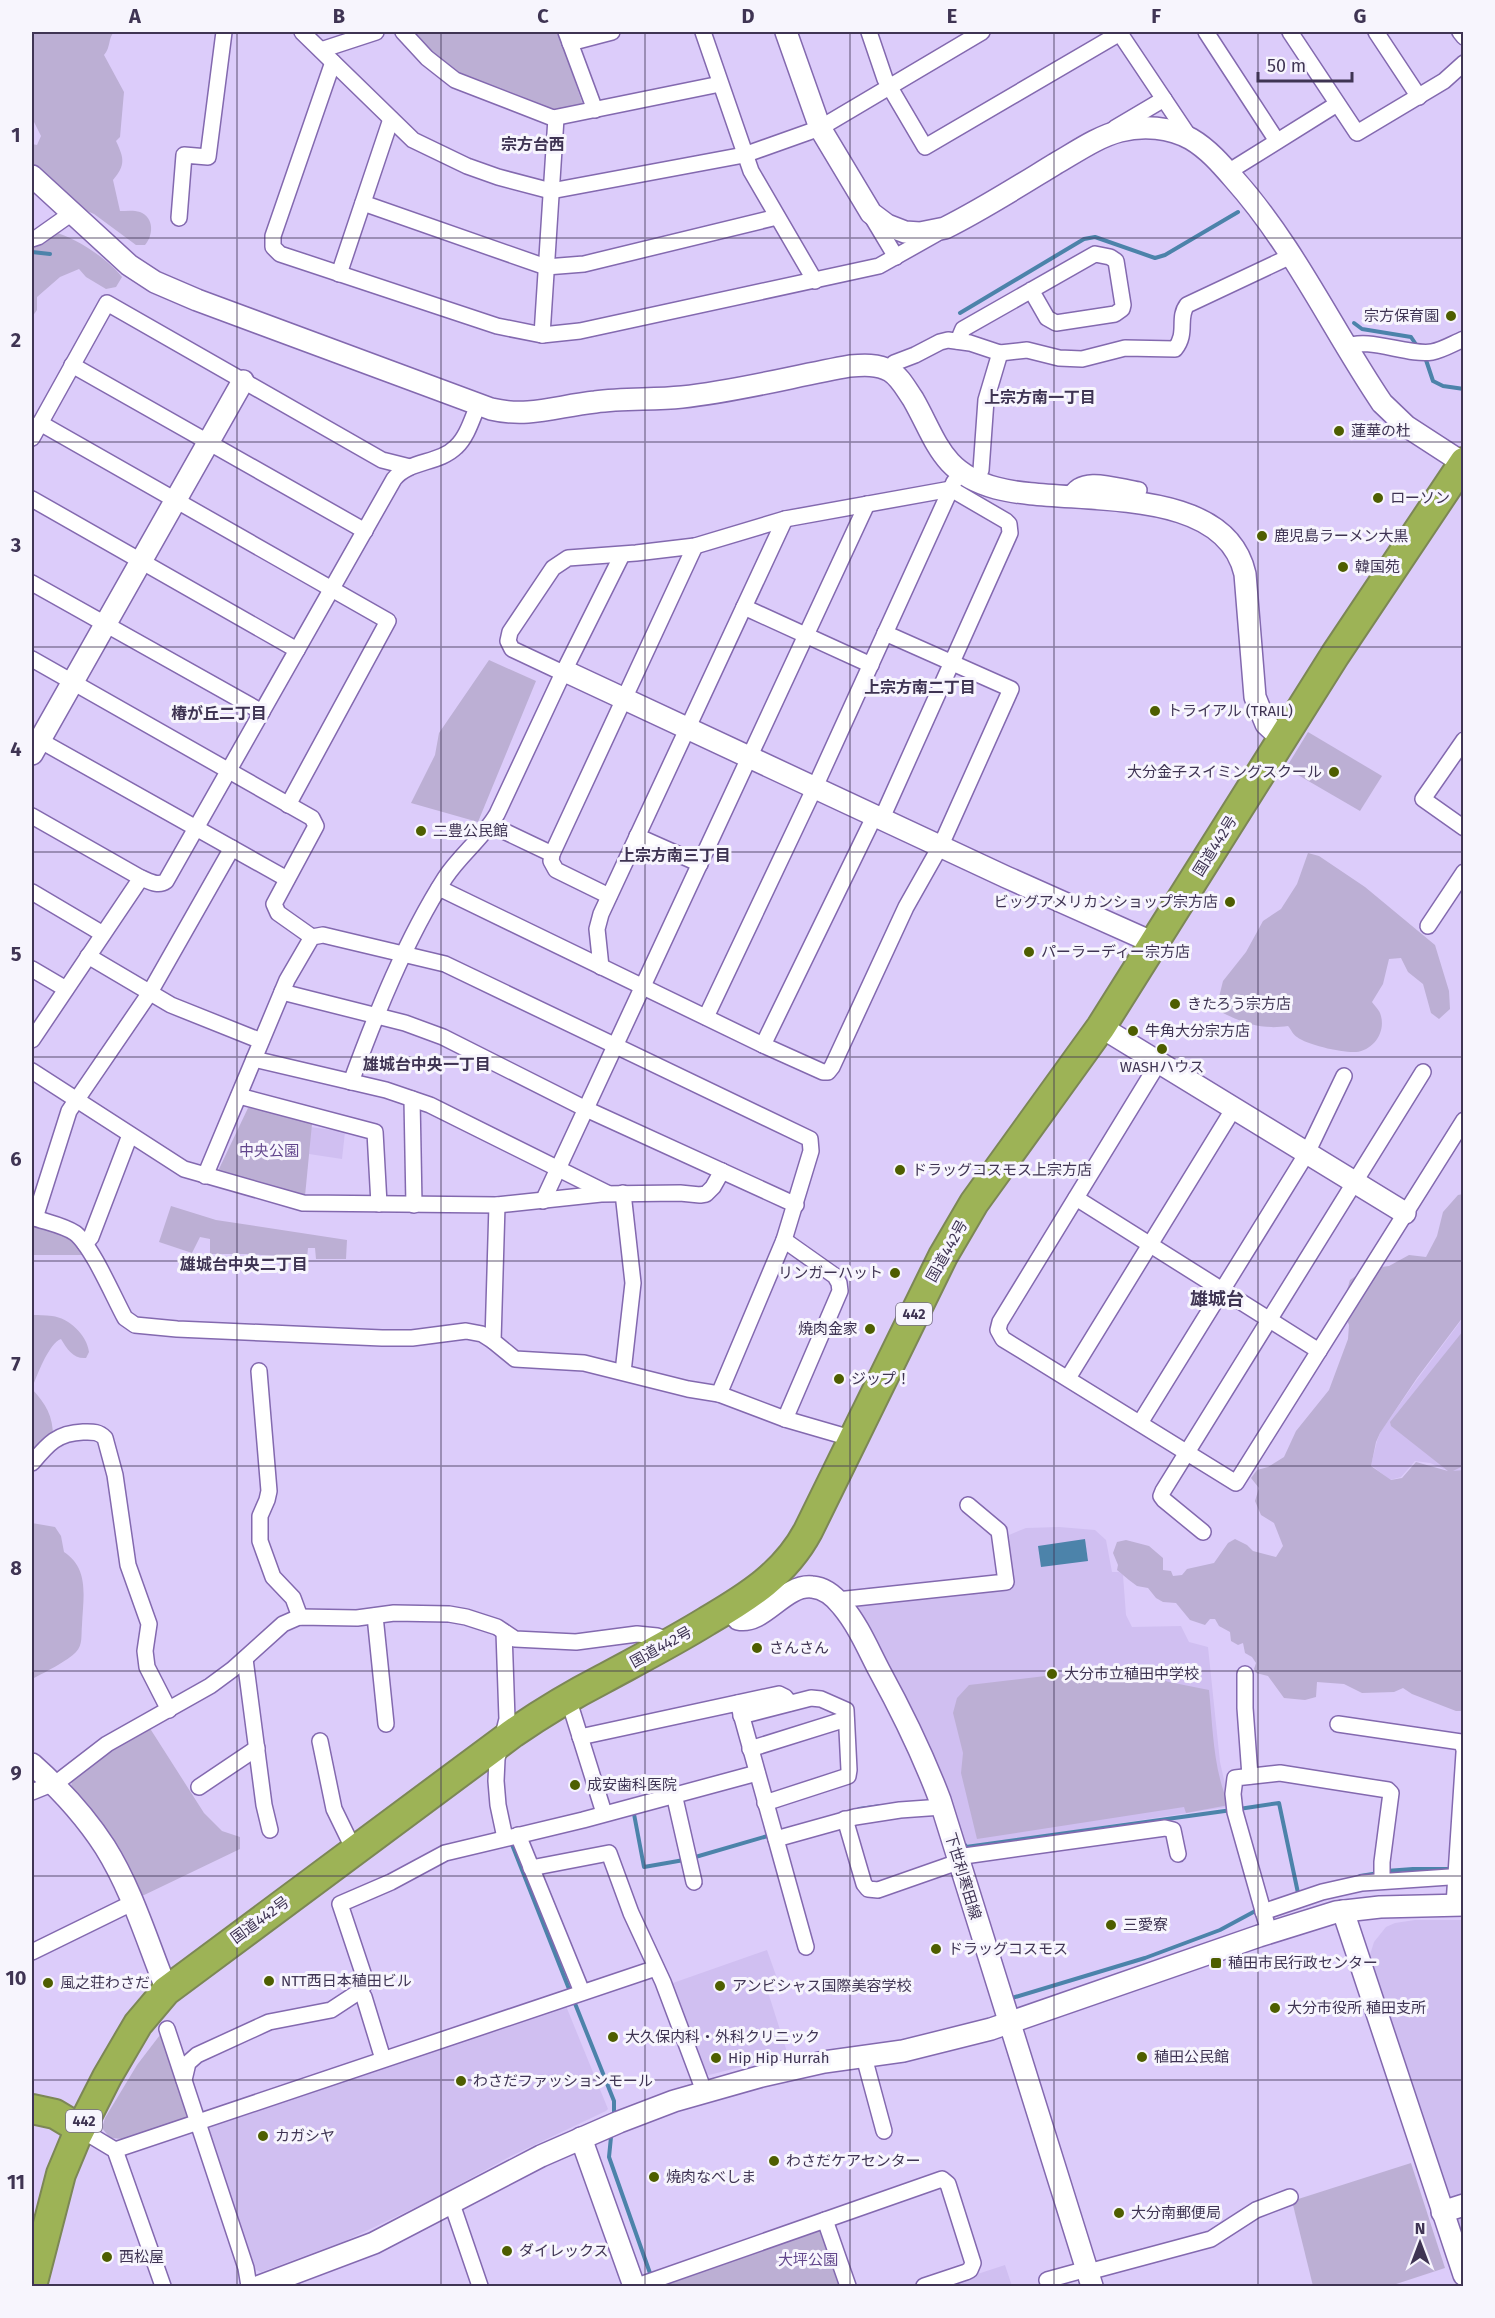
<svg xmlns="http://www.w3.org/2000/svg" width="1495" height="2318" font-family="'Fira Sans','Noto Sans JP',sans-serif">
<rect width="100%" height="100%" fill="#dcccfa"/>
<g fill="#d0bff1">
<polygon points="311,1127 345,1132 342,1159 309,1154"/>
<polygon points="1463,1318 1463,1470 1451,1472 1430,1463 1415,1461 1401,1477 1390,1480 1371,1465 1377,1441 1381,1431 1416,1381"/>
<polygon points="1059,1527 1095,1530 1106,1540 1112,1572 1119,1572 1123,1575 1126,1615 1132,1627 1181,1626 1189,1642 1208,1647 1220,1762 1229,1802 1227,1807 964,1847 855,1601 1013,1585 1009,1535 1026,1528"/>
<polygon points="1415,1920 1463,1920 1463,2241 1369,1958 1374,1942 1386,1927 1395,1923"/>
<polygon points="767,1950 779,1984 767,1989 788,2055 709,2075 705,2073 670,1984"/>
<polygon points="566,2006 608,2109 606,2111 511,2156 433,2199 345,2241 261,2272 254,2269 208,2131 209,2125"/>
<polygon points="1005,2265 1012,2286 941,2286"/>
</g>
<g fill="#bcafd4">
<path d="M32 32H114C108 38 111 47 104 55L124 92 120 137 116 141C124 158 126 165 113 180L120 211C126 211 134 210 140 212 155 218 153 236 145 245H136L94 214 71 204 32 164V144L37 145 41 136 32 118Z"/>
<polygon points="408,32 558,32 583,105 554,112 464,81"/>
<path d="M53 232C74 236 109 260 122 277L116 287 106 289 86 277 79 269 60 277 37 297V310L32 317V244Z"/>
<polygon points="489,660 536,681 478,822 411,803 435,755 439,733"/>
<polygon points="1308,732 1382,776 1360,811 1286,768"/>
<path d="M1308 853 1319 856 1365 887 1435 945 1449 991 1450 1009 1439 1019 1431 1013 1423 984 1408 972 1401 958 1389 959 1383 984 1372 1002C1374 1005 1379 1010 1380 1013 1387 1031 1374 1050 1356 1052 1343 1053 1307 1045 1297 1037 1293 1035 1291 1029 1288 1026 1261 1030 1243 1023 1219 1011V997L1223 981 1246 952 1263 921 1281 909 1297 884Z"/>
<polygon points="248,1108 253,1108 312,1124 305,1196 218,1171"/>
<polygon points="1463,1194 1463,1317 1417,1378 1380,1433 1376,1442 1371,1466 1391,1480 1402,1478 1416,1462 1448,1471 1391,1426 1390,1422 1463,1331 1463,1466 1453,1471 1463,1470 1463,1711 1456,1711 1412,1694 1403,1688 1394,1692 1362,1693 1344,1684 1317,1682 1316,1697 1305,1700 1284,1698 1268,1676 1256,1673 1254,1669 1256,1663 1252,1657 1245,1653 1243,1643 1238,1645 1231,1641 1230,1632 1219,1626 1215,1619 1210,1619 1205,1625 1190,1620 1176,1603 1163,1602 1156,1598 1148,1588 1137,1586 1129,1580 1117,1570 1118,1565 1113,1553 1117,1542 1126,1540 1149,1546 1163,1558 1163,1570 1171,1571 1173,1576 1182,1575 1187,1569 1214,1563 1228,1543 1235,1539 1247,1545 1253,1551 1276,1557 1283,1546 1274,1523 1261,1515 1255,1501 1259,1488 1251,1478 1257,1470 1268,1467 1284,1457 1296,1431 1329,1390 1348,1339 1349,1325 1342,1307 1350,1280 1366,1269 1389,1266 1409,1255 1426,1257 1437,1236 1443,1212 1458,1195"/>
<polygon points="171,1206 216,1220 347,1240 346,1259 316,1259 315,1248 308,1248 307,1258 246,1254 210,1254 210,1239 200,1237 192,1253 159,1242"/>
<polygon points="32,1225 75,1240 85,1255 32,1255"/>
<path d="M32 1315C38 1315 45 1315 52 1316 69 1318 87 1335 89 1352L86 1358C73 1359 67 1349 61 1339 49 1343 36 1377 32 1389 46 1404 53 1416 53 1437L32 1461Z"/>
<path d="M32 1523 55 1527 61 1536 64 1552C90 1569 83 1598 82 1625 81 1635 83 1645 76 1652 69 1660 42 1674 32 1679Z"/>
<path d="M1121 1667 1169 1682 1209 1690C1213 1728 1213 1770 1229 1805L1186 1813 1184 1807 977 1839 961 1773 963 1753 953 1713 957 1698 969 1685Z"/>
<polygon points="147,1728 151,1730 204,1813 222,1831 240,1837 240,1849 140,1897 108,1833 71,1788 72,1779 104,1750"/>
<polygon points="163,2031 189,2109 186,2118 123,2139 110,2138 102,2128 105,2118 137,2065"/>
<polygon points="1411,2163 1445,2268 1390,2286 1313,2286 1292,2201"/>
<polygon points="817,2229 828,2234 845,2286 661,2286 660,2284"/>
</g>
<polygon fill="#4c83aa" points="1085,1539 1088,1561 1041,1567 1038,1546"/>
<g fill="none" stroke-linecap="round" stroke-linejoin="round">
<g stroke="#4c83aa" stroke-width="4">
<polyline points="32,252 50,254"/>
<polyline points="960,313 1084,239 1095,237 1155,258 1165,255 1238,212"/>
<polyline points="1354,323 1362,329 1411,337 1417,346"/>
<polyline points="1425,357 1433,381 1443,386 1464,389"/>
<polyline points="859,1809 881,1806"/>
<polyline points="1239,1809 1279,1803 1298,1893"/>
<polyline points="634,1814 644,1867 684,1860"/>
<polyline points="511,1842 571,1994"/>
<polyline points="965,1845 966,1847 1232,1810"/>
<polyline points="692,1858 771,1835"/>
<polyline points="1386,1871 1413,1869 1454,1869"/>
<polyline points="1360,1876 1379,1873"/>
<polyline points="1012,1998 1145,1958 1220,1930 1259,1909"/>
<polyline points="574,2001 614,2101 614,2112"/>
<polyline points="611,2137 609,2157 651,2276"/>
</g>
<g stroke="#8369af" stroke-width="18">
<g id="street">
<polyline points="302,32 413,140 467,166 498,177 551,191 744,155 820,128 982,32"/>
<polyline points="403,32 427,58 455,80 553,118 720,84"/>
<polyline points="566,32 595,110"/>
<polyline points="703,32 751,171 815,281"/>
<polyline points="869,32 885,79 925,147 1120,33"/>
<polyline points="1119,32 1190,138"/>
<polyline points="1206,32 1277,141"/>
<polyline points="1290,32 1357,133 1444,81 1464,63"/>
<polyline points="1376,32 1419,97"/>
<polyline points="1460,32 1464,37"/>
<polyline points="570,43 612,32"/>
<polyline points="321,50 376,32"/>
<polyline points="333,62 273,236 273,247 280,254 497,326 542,335 580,331 879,266 936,234"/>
<polyline points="1115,128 1164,99"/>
<polyline points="1228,172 1337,104"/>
<polyline points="363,203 546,267 584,264 777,217"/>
<polyline points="872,217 896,257"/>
<polyline points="179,218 184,155 208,157 224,32"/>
<polyline points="32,239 38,237 72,213"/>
<polyline points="339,274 391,119"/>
<polyline points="542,335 556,118"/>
<polyline points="958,341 963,329 1095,254 1110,257 1116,261 1123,305 1122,309 1115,314 1056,323 1047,318 1031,290"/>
<path d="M1346 347C1368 336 1407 356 1432 352 1443 350 1454 343 1464 339"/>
<polyline points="72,365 365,531"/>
<path d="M890 371 894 363 915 355 940 342 948 340 970 343 1000 353 1027 350 1059 358 1082 359 1125 348 1175 349C1188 333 1177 318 1187 305L1291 256"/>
<polyline points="40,423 388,621 288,805"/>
<polyline points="32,438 107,303 382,460 410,467"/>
<polyline points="976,481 981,470 986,400 1000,353"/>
<path d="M1070 496C1081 472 1118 487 1139 490"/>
<polyline points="32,499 297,650"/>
<polyline points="32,583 262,712"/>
<polyline points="744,607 871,665"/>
<polyline points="32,659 312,818 316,826 274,904 278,913 312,937"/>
<polyline points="563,673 512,649 508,641 510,632 553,568 568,558 636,553 695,546 785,519 951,489 1006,521 1009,524 1010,533 882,818"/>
<polyline points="32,736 287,879"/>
<polyline points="1464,740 1423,799 1464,828"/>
<path d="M32 816 141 878C149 881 158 887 166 881L394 479C409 460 439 464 456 447 467 437 472 419 478 405"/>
<polyline points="491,825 552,854"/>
<polyline points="637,836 700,864"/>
<polyline points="439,888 763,1045 823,1072 828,1072 832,1067 906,907 941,845 1011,689 885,633"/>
<polyline points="32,892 103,934"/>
<polyline points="609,896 556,870 551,861 552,854 695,546"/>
<polyline points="1428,926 1464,872"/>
<polyline points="88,956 171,1005 261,1041"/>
<polyline points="601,967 597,929 601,914 785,519"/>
<polyline points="32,969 66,989"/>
<polyline points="282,992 405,1023 443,1037 586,1109 796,1205"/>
<polyline points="706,1017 815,787 954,482"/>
<polyline points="32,1040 141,878"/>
<polyline points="763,1045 875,815"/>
<polyline points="254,1059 386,1090 430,1105 607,1193"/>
<polyline points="1159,1062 1000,1322 998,1330 1003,1339 1236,1483 1464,1120"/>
<polyline points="32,1071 184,1169 303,1203 497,1205 601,1194 680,1193 700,1195 706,1194 713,1187 722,1171"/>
<path d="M351 1082C376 1014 406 939 445 878 460 855 483 838 497 814L563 673 622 555"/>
<polyline points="239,1096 375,1132 379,1204"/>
<polyline points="412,1099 414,1205"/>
<polyline points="205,1176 287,980 312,937 323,935 445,964 810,1139 811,1151 784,1240 719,1394"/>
<polyline points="623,1193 633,1283 623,1372"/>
<polyline points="1076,1198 1319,1351"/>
<polyline points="543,1201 867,504"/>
<polyline points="497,1205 493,1341 515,1359 584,1363 688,1389 719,1394 785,1419 854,1439"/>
<path d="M32 1217C45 1222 63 1225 75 1233 92 1246 114 1298 125 1318L135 1325 177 1329 382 1338H412L466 1331 482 1334 493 1341"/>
<polyline points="35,1218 69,1111 149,994 232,848"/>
<polyline points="784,1240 835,1276 839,1283 840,1291 785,1419"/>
<polyline points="85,1244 91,1237 130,1135"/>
<polyline points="259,1371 269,1491 267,1500 260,1516 260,1541 273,1577 293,1598 300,1617"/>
<polyline points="1068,1378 1234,1108"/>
<polyline points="1140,1423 1307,1153 1344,1076"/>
<path d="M32 1463C48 1444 57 1433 83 1432 92 1432 98 1431 105 1438L115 1475 128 1565 149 1624 145 1651 147 1667 169 1710"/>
<polyline points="1203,1532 1164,1500 1161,1496 1163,1491 1423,1072"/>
<polyline points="837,1600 1006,1582 999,1531 968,1505"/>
<polyline points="375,1616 386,1724"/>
<polyline points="504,1632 507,1719 497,1759 496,1781 498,1805 505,1838"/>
<polyline points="245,1659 264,1805 270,1830"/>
<polyline points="1245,1674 1245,1708 1250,1776"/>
<polyline points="568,1698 604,1813"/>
<polyline points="738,1703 806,1947"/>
<polyline points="741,1716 811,1698 821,1699 846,1710 849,1770 848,1776 765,1803"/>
<polyline points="1338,1724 1461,1742 1464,1749"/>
<polyline points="580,1737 779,1694 785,1697 790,1703"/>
<polyline points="320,1741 334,1809 354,1850"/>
<polyline points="750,1749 846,1719"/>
<polyline points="199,1787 257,1748"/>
<polyline points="32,1792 59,1781 107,1744 210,1686 233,1669 283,1624 299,1617 357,1618 394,1613 449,1614 466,1617 497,1627 515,1639 576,1642 637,1634 657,1636 671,1642"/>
<polyline points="674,1794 694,1882"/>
<polyline points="845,1819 864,1884 868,1889 878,1890 958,1862"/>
<polyline points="518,1835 582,1992"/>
<polyline points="776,1839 855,1817 900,1810 942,1807"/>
<polyline points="957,1857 1165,1828 1173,1830 1178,1854"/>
<polyline points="531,1868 609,1853 631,1913 663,1982 704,2091"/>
<polyline points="1454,1905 1464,1753"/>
<polyline points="1263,1912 1322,1892 1362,1883 1464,1876"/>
<polyline points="1269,1932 1235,1812 1233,1794 1235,1778 1280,1773 1388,1790 1391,1793 1382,1862 1382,1881"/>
<polyline points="32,1952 132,1903"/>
<polyline points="360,1991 364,1997 383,2059"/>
<polyline points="167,2029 246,2268 249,2286"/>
<polyline points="864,2057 884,2131"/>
<polyline points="184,2080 188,2063 197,2055 269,2022 331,2010 360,1991 364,1985 364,1976 340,1904 391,1882 445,1853 583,1820 757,1773"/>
<polyline points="80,2129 115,2150 163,2286"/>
<polyline points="115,2150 656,1968"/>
<polyline points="452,2204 480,2286"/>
<polyline points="825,2220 848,2286"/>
<polyline points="1088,2272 1211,2239 1256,2210 1290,2197"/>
<polyline points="637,2286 942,2179 948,2184 973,2263 970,2270 966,2272 924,2286"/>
<polyline points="1049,2286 1047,2280 1087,2269"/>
</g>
</g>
<g stroke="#8369af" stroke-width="24">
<g id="secondary">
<path d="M786 32 820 128 871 213 887 225 905 232 920 233 945 228C983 209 1019 186 1055 164 1076 152 1097 137 1120 131 1143 125 1170 127 1191 139 1208 149 1221 164 1234 179 1294 246 1332 329 1382 403L1406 426 1463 463"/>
<path d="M32 176 129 265 155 282 197 300 491 409C529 418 557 406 595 402 624 398 653 400 682 397 739 391 794 376 850 366 863 365 878 364 890 371 900 377 906 389 913 399 937 441 941 473 996 488 1066 507 1224 480 1245 574L1255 697 1266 724 1282 739"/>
<polyline points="563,673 569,673 1006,877 1154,943"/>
<polyline points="32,754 243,381"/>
<polyline points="1101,1027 1405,1213"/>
<path d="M730 1607 738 1619C763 1625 784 1584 812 1587 825 1588 835 1597 842 1606 858 1625 868 1649 879 1670 902 1712 923 1755 940 1800L1092 2286"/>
<path d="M32 1764C59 1788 85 1816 105 1847 132 1890 147 1941 166 1988"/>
<polyline points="1343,1911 1464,2275"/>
<polyline points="581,2138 634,2286"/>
<polyline points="1442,2212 1464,2205"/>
<polyline points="260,2286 374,2243 541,2156 619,2122 674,2101 762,2076 824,2062 903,2051 991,2029 1259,1936 1336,1912 1380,1907 1464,1905"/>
</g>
</g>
<g stroke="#7c8755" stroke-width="32">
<g id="highway">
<polyline points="32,2109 55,2114 80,2129"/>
<path d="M32 2286 61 2174 76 2138 107 2077 138 2024 166 1991 513 1733C542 1713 572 1695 603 1679 638 1660 673 1642 707 1621 748 1597 785 1574 808 1531L943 1256 974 1203 1101 1027 1335 655 1464 462"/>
</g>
</g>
<use href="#street" stroke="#fff" stroke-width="15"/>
<use href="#secondary" stroke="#fff" stroke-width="21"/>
<use href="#highway" stroke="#9db356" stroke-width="28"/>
</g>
<path fill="none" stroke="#3f3453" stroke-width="1.5" stroke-opacity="0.55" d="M237 32V2286M441 32V2286M645 32V2286M850 32V2286M1054 32V2286M1258 32V2286M32 238H1464M32 442H1464M32 647H1464M32 852H1464M32 1057H1464M32 1261H1464M32 1466H1464M32 1671H1464M32 1876H1464M32 2080H1464"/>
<g fill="#4e5e00" stroke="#f7f5fd" stroke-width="2">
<circle cx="1451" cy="316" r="6"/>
<circle cx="1339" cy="431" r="6"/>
<circle cx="1378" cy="498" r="6"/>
<circle cx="1262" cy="536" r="6"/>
<circle cx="1343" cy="567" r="6"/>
<circle cx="1155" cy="711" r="6"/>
<circle cx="1334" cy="772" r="6"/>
<circle cx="421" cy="831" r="6"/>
<circle cx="1230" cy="902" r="6"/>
<circle cx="1029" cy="952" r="6"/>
<circle cx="1175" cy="1004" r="6"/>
<circle cx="1133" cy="1031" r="6"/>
<circle cx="1162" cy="1049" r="6"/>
<circle cx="900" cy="1170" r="6"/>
<circle cx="895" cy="1273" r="6"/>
<circle cx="870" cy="1329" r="6"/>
<circle cx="839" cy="1379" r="6"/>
<circle cx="757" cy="1648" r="6"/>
<circle cx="1052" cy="1674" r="6"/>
<circle cx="575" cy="1785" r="6"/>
<circle cx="1111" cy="1925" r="6"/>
<circle cx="936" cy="1949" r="6"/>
<rect x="1210" y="1957" width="12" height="12" rx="3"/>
<circle cx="269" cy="1981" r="6"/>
<circle cx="48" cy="1983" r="6"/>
<circle cx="720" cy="1986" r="6"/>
<circle cx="1275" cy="2008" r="6"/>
<circle cx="613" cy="2037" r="6"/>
<circle cx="1142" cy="2057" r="6"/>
<circle cx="716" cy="2058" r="6"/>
<circle cx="461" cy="2081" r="6"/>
<circle cx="263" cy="2136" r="6"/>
<circle cx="774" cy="2161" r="6"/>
<circle cx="654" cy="2177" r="6"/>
<circle cx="1119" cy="2213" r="6"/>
<circle cx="507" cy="2251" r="6"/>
<circle cx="107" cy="2257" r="6"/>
</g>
<g text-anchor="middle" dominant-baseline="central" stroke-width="6" stroke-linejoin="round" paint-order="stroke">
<g fill="#f7f5fd" stroke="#766e86" stroke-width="1.5">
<rect x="896" y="1303" width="36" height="22" rx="4.5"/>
<rect x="66" y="2110" width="36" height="22" rx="4.5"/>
</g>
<g font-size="14" font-weight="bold" fill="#3f3453">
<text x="914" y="1314">442</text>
<text x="84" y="2121">442</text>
</g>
<g font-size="15" fill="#3f3453" stroke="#f7f5fd" text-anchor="start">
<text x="1439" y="316" text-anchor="end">宗方保育園</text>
<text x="1351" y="431">蓮華の杜</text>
<text x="1390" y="498">ローソン</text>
<text x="1274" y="536">鹿児島ラーメン大黒</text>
<text x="1355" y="567">韓国苑</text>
<text x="1167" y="711">トライアル (TRAIL)</text>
<text x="1322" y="772" text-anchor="end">大分金子スイミングスクール</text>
<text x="433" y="831">二豊公民館</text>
<text x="1218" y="902" text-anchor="end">ビッグアメリカンショップ宗方店</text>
<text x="1041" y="952">パーラーディー宗方店</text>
<text x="1187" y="1004">きたろう宗方店</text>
<text x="1145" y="1031">牛角大分宗方店</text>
<text x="1162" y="1067" text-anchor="middle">WASHハウス</text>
<text x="912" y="1170">ドラッグコスモス上宗方店</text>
<text x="883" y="1273" text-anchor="end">リンガーハット</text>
<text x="858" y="1329" text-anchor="end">焼肉金家</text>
<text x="851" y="1379">ジップ！</text>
<text x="769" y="1648">さんさん</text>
<text x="1064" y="1674">大分市立稙田中学校</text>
<text x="587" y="1785">成安歯科医院</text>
<text x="1123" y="1925">三愛寮</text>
<text x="948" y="1949">ドラッグコスモス</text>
<text x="1228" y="1963">稙田市民行政センター</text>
<text x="281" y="1981">NTT西日本稙田ビル</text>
<text x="60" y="1983">風之荘わさだ</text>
<text x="732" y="1986">アンビシャス国際美容学校</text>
<text x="1287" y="2008">大分市役所 稙田支所</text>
<text x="625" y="2037">大久保内科・外科クリニック</text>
<text x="1154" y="2057">稙田公民館</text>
<text x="728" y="2058">Hip Hip Hurrah</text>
<text x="473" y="2081">わさだファッションモール</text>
<text x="275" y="2136">カガシヤ</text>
<text x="786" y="2161">わさだケアセンター</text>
<text x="666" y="2177">焼肉なべしま</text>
<text x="1131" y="2213">大分南郵便局</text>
<text x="519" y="2251">ダイレックス</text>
<text x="119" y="2257">西松屋</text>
</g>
<g font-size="15" fill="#3f3453" stroke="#f7f5fd">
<text transform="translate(1215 846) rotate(-58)">国道442号</text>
<text transform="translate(947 1251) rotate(-61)">国道442号</text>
<text transform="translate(661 1647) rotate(-29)">国道442号</text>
<text transform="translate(963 1876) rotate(73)">下世利寒田線</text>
<text transform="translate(260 1920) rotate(-36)">国道442号</text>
</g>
<g font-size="15" fill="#62468c" stroke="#f7f5fd">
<text x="269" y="1151">中央公園</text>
<text x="808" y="2260">大坪公園</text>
</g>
<g font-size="16" font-weight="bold" fill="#3f3453" stroke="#f7f5fd">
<text x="533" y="144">宗方台西</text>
<text x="1040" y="397">上宗方南一丁目</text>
<text x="920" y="687">上宗方南二丁目</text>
<text x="219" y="713">椿が丘二丁目</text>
<text x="675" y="855">上宗方南三丁目</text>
<text x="427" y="1064">雄城台中央一丁目</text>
<text x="244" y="1264">雄城台中央二丁目</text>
</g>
<g font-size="18" font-weight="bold" fill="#3f3453" stroke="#f7f5fd">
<text x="1217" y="1299">雄城台</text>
</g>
</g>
<rect width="1495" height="2318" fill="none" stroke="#f7f5fd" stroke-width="66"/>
<g transform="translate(1420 2243)" stroke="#f7f5fd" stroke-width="4.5" paint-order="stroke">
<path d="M0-4.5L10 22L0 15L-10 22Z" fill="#3f3453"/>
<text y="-9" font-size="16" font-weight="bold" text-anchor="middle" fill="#3f3453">N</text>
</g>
<path d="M1258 72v9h94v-9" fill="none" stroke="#3f3453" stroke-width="3"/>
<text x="1267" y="72" font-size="18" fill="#3f3453" stroke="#f7f5fd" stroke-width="4.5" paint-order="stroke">50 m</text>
<rect x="33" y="33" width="1429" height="2252" fill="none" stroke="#3f3453" stroke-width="2"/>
<g font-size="20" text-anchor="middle" font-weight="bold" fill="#3f3453">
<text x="135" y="23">A</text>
<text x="339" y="23">B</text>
<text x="543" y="23">C</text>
<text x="748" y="23">D</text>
<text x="952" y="23">E</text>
<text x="1156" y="23">F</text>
<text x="1360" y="23">G</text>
<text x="16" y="142">1</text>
<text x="16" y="347">2</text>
<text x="16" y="552">3</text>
<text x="16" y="756">4</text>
<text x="16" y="961">5</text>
<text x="16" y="1166">6</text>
<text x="16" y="1371">7</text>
<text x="16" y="1575">8</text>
<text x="16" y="1780">9</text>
<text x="16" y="1985">10</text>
<text x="16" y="2189">11</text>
</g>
</svg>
